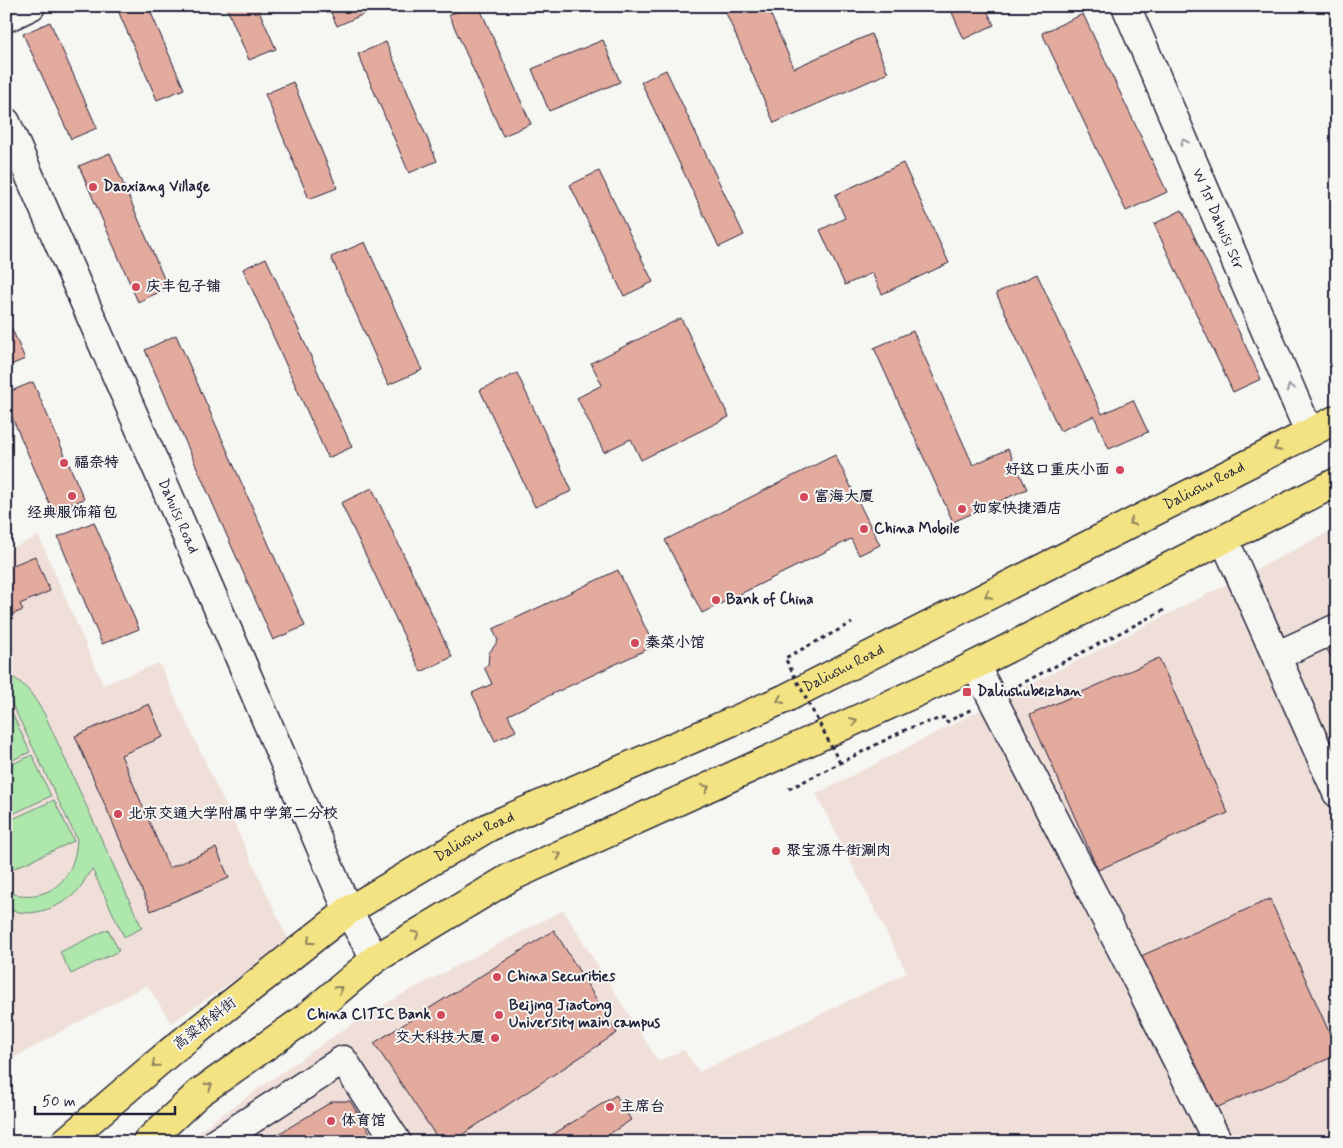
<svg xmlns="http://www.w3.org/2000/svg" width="1343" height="1148" font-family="Mynerve,'LXGW WenKai TC',sans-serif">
<rect width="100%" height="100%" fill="#f6f6f2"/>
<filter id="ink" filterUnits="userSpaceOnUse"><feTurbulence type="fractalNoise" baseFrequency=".02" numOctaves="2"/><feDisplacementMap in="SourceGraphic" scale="10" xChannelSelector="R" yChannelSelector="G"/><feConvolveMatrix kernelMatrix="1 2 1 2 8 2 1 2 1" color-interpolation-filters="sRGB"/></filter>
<g filter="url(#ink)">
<g fill="#f0dfd9">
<polygon points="1337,528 1337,1142 188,1142 210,1123 338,1033 399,996 563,910 658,1061 684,1050 699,1072 907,973 816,794"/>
<polygon points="39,536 103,685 159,663 290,943 171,1023 147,985 13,1058 6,1043 6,551"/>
</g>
<g fill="#aee7ac" stroke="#688474">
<path d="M6 675C25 680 35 699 45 715L142 928 124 937 92 869C87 875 84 883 79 889 68 903 44 913 26 913 20 913 13 910 6 909V892C49 905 75 880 77 839L11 702 6 699Z"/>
<polygon points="11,711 30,752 6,763 6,713"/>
<polygon points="32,755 51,796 6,817 6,767"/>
<polygon points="54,800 74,841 6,872 6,822"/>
<polygon points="108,929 119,951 71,974 60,952"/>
</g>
<g fill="#e3aa9e" stroke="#22223b">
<polygon points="116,6 148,6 184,89 157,100"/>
<polygon points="226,6 257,6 276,49 249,60"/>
<polygon points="328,6 371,6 373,10 337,26"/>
<polygon points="469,6 479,6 531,124 503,136 449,15"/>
<polygon points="723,6 767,6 794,68 871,34 888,73 774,123"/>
<polygon points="949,6 985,6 994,25 964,39"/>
<polygon points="1083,14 1167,192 1126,211 1042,33"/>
<polygon points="50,22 97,128 71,139 23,34"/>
<polygon points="603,40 620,82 549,111 532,69"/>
<polygon points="386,42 437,161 409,173 358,54"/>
<polygon points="666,70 744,235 719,247 641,82"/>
<polygon points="293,82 337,188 309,199 265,94"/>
<polygon points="110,153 168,288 138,302 79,166"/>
<polygon points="903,163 949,263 882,294 872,273 845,285 820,230 845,218 835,195"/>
<polygon points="599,171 653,282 624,296 570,185"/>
<polygon points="1182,210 1261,379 1233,392 1154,224"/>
<polygon points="365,242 422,370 388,385 331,257"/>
<polygon points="266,258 352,447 328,458 243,269"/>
<polygon points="1037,274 1102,414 1133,400 1148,432 1109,449 1094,416 1060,431 996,293"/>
<polygon points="6,315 25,359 6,367"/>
<polygon points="681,318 729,417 641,460 631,439 604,452 577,398 602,385 591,363"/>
<polygon points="913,331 973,465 1008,449 1027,489 953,522 874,348"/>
<polygon points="176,335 305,626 273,640 145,350"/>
<polygon points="517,373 572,491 535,507 480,390"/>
<polygon points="33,382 84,499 53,512 6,403 6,393"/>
<polygon points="835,455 880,545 859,555 851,539 702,613 665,540"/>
<polygon points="372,488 452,657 421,672 341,503"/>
<polygon points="94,522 139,629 102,644 58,537"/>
<polygon points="35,556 50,591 20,604 23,610 6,617 6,568"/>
<polygon points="618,570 654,646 508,715 516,731 495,741 472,693 492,684 484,667 488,665 489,653 498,641 493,629"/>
<polygon points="1337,645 1337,670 1327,649"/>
<polygon points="1159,658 1228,813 1098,870 1030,715"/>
<polygon points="149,704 163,737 121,755 169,868 216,848 229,878 151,911 75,736"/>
<polygon points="1270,899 1337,1050 1337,1055 1209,1111 1141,956"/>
<polygon points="554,930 617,1033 451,1142 440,1142 374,1043"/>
<polygon points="616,1095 631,1120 597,1142 541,1142"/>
<polygon points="333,1101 350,1101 376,1142 265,1142"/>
</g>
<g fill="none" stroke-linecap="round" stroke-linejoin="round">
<g stroke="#22223b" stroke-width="31">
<g id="minor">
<path id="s1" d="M1126 6 1309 432"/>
<polyline points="6,18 31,6"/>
<path id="s2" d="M6 122 241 661 348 911 375 959"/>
<polyline points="1224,539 1337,793"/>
<polyline points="1276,656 1337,628"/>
<polyline points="975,665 1123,952 1218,1142"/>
<polyline points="217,1142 343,1060 397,1142"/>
</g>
</g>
<g stroke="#22223b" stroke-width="31">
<g id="major">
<path id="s3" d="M65 1142 170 1052 348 911 489 827 784 699 1337 419"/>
<polyline points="147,1142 199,1093 303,1020 375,959 511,877 957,674 1337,482"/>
</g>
</g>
<g stroke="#22223b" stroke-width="3" stroke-dasharray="4 4" stroke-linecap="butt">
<polyline points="1011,689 1166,609"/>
<polyline points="789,789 909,728 945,717 947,722 972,709"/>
</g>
<use href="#minor" stroke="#f6f6f2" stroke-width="28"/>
<use href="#major" stroke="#f4e382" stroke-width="28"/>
<polyline stroke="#22223b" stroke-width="3" stroke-dasharray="4 4" stroke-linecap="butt" points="840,763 785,658 852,623"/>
</g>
<defs><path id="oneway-chevron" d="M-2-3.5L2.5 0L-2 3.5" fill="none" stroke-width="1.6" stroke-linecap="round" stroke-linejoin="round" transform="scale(1.25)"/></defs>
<g stroke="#9797a0">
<use href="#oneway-chevron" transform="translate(1184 142) rotate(-113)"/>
<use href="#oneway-chevron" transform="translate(1290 388) rotate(-113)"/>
</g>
<g stroke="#8b825e">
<use href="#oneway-chevron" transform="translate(1277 448) rotate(153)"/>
<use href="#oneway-chevron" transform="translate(1132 522) rotate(153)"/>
<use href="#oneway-chevron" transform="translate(988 595) rotate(153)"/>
<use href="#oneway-chevron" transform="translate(780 700) rotate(156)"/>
<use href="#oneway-chevron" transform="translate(854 721) rotate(-24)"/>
<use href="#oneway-chevron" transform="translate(706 788) rotate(-24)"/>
<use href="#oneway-chevron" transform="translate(558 855) rotate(-24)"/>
<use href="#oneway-chevron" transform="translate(416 934) rotate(-31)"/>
<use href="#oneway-chevron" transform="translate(310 941) rotate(142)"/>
<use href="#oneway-chevron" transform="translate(339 989) rotate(-41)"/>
<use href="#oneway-chevron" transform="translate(155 1064) rotate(139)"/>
<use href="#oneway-chevron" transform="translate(209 1086) rotate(-35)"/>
</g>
</g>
<g fill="#d1495b" stroke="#f6f6f2" stroke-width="2">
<circle cx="93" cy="187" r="5"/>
<circle cx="136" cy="287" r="5"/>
<circle cx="64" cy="463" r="5"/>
<circle cx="1120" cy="470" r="5"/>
<circle cx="72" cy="496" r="5"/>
<circle cx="804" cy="497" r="5"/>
<circle cx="962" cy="509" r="5"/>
<circle cx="864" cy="529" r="5"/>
<circle cx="716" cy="600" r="5"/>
<circle cx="635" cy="643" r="5"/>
<rect x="962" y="687" width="10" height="10" rx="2.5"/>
<circle cx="118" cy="814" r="5"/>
<circle cx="776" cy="851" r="5"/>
<circle cx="497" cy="977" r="5"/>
<circle cx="441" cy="1015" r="5"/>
<circle cx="499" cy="1015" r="5"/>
<circle cx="495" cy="1038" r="5"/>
<circle cx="610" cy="1107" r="5"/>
<circle cx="331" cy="1121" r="5"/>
</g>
<g text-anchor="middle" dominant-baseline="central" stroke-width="4" stroke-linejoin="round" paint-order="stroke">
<g font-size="15" font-weight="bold" fill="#22223b" stroke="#f6f6f2" text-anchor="start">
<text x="103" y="187">Daoxiang Village</text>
<text x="146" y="287">庆丰包子铺</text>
<text x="74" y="463">福奈特</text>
<text x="1110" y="470" text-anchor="end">好这口重庆小面</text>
<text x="814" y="497">富海大厦</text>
<text x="972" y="509">如家快捷酒店</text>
<text x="72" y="513" text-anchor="middle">经典服饰箱包</text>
<text x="874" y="529">China Mobile</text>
<text x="726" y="600">Bank of China</text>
<text x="645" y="643">秦菜小馆</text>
<text x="977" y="692">Daliushubeizhan</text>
<text x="128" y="814">北京交通大学附属中学第二分校</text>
<text x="786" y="851">聚宝源牛街涮肉</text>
<text x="507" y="977">China Securities</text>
<text x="509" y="1006">Beijing Jiaotong<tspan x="509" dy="17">University main campus</tspan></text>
<text x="431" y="1015" text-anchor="end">China CITIC Bank</text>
<text x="485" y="1038" text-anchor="end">交大科技大厦</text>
<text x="620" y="1107">主席台</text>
<text x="341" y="1121">体育馆</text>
</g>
<g font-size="15" fill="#22223b" stroke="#f6f6f2">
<text stroke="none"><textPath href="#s1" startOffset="232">W 1st Dahuisi Str</textPath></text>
<text stroke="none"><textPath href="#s3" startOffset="1322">Daliushu Road</textPath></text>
<text stroke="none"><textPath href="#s2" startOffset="430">Dahuisi Road</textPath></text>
<text stroke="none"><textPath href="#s3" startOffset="918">Daliushu Road</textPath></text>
<text stroke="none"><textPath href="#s3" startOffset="512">Daliushu Road</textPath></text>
<text transform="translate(205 1024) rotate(-38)">高粱桥斜街</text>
</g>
</g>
<rect width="1343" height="1148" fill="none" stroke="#f6f6f2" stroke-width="25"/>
<rect x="12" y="12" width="1318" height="1123" fill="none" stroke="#22223b" stroke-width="2" filter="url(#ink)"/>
<path d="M35 1106v8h140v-8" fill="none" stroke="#22223b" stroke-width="2.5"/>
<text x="42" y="1106" font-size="15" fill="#22223b" stroke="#f6f6f2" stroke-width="4" paint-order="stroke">50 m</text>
</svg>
